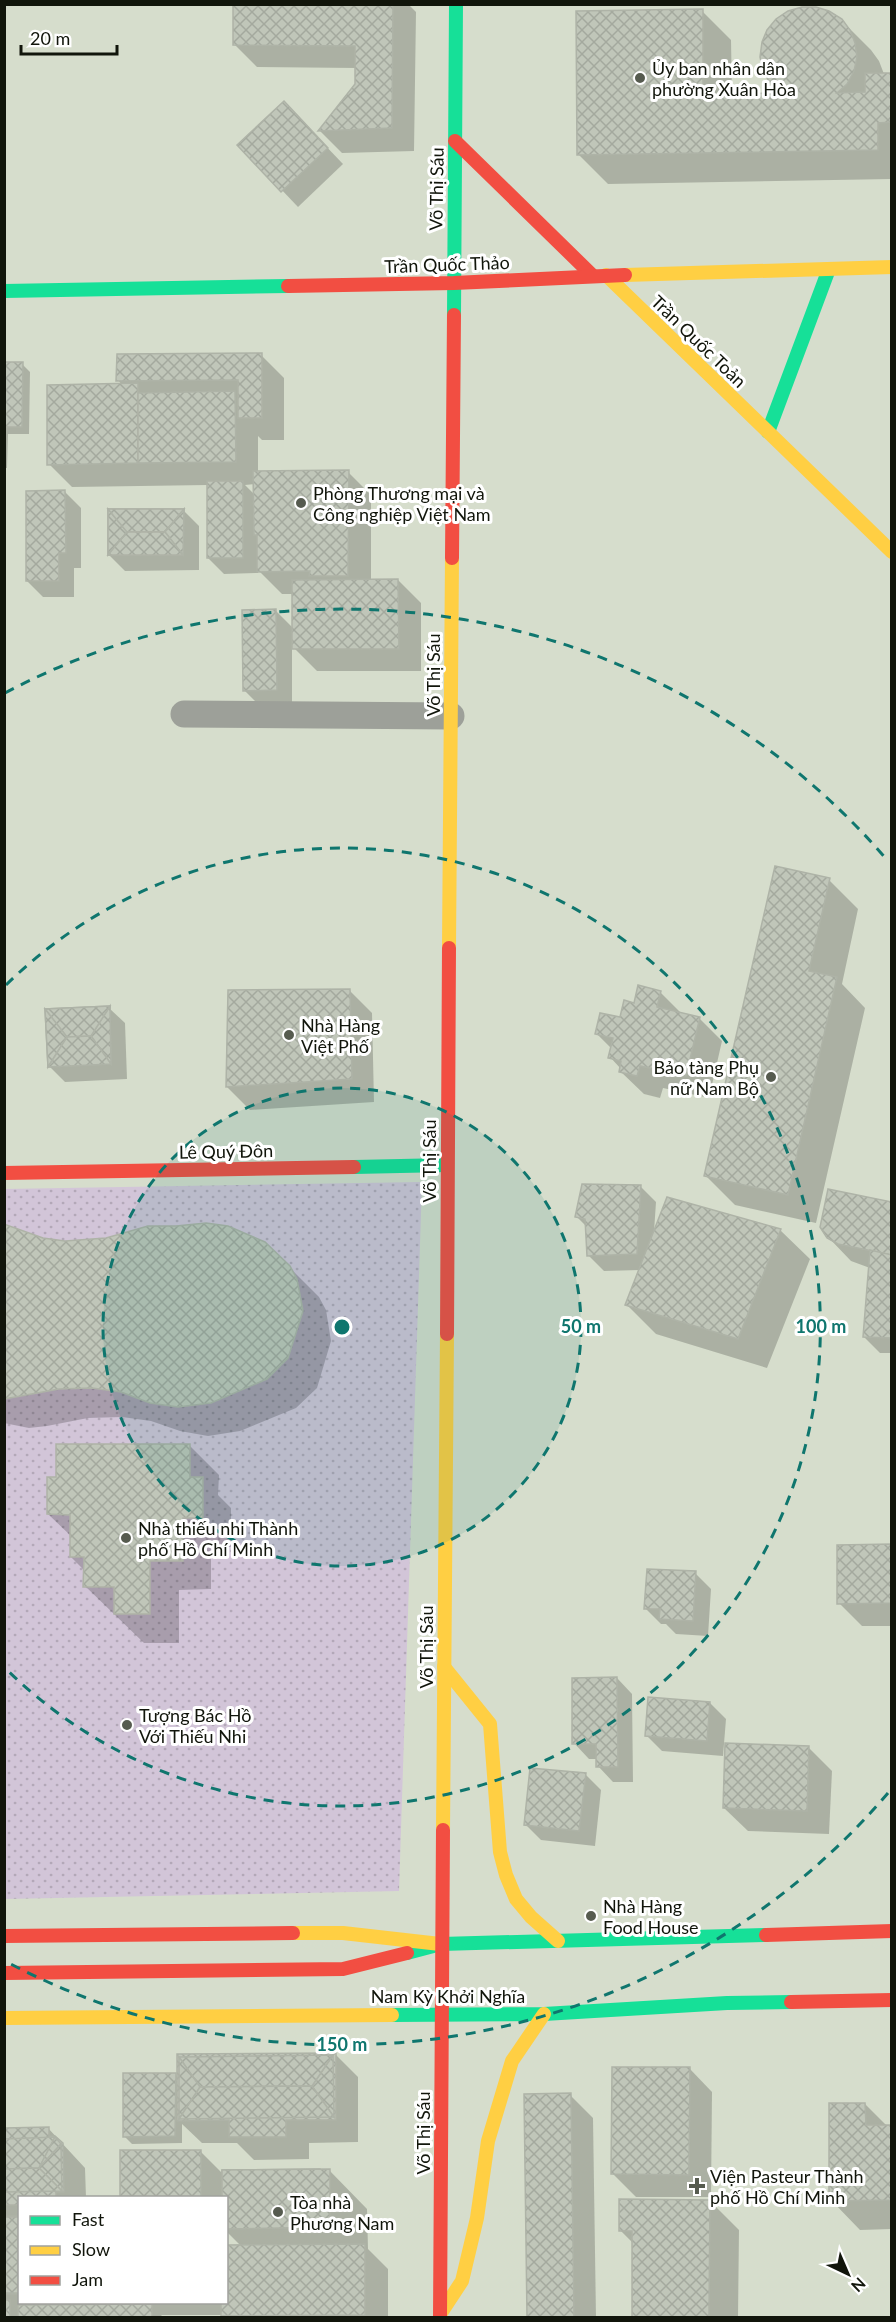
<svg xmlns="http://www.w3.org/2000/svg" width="896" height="2322" font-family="Lato,sans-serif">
<defs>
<pattern id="park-dots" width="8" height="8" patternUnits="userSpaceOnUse" patternTransform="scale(1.5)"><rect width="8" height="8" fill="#d2c5d8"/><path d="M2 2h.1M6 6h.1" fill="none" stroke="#b3a8b8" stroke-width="1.8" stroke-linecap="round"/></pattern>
<pattern id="building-cross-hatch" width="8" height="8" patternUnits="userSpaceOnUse" patternTransform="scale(1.5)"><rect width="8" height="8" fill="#c0c6b9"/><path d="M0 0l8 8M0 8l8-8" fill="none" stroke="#a4a99e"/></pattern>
</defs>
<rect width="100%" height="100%" fill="#d6ddcc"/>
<polygon fill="url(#park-dots)" points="422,1182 399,1891 5,1899 4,1189"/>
<g fill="#0003" fill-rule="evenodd">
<polygon points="235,4 408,4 416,12 414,151 342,153 320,131 356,85 356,68 257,67 234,44"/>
<polygon points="702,11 731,40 732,95 783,95 841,20 871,50 879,61 884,74 892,74 892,179 608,184 579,155"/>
<polygon points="299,118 343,164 298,207 239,145"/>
<path d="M261 355 284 378V440H262L258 436V472H348L371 495V581L398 580 421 603V671H317L292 646V705L260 706 244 690 276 611 294 629V594H282L258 570V573L224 574 208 558V485L72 487 49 464 122 385 118 380ZM255 484V495L245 485Z"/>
<polygon points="4,364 22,364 30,372 29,434 8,434 7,468 4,468"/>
<polygon points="65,492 81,508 81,568 74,568 74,597 43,597 27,581"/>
<polygon points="183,510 199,526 199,570 125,571 109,555"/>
<polygon points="829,880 858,909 842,984 865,1008 816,1223 735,1205 706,1176"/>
<polygon points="349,990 372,1013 374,1102 250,1110 227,1087"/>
<polygon points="660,992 683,1015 699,1018 722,1041 709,1098 663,1088 660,1098 644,1094 620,1071 621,1069 610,1057 612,1049 597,1034 621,1019 635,1004"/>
<polygon points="109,1008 125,1023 127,1079 65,1082 49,1066"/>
<polygon points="640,1186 656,1202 654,1232 780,1230 810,1259 767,1368 656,1334 627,1305 640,1270 604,1271 588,1255 587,1227 577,1217"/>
<polygon points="892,1203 892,1353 880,1353 864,1337 870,1268 851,1261 828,1237"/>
<polygon points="4,1226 43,1239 289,1267 319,1297 326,1310 331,1341 317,1388 296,1408 240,1431 208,1436 180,1431 151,1421 122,1417 88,1418 47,1426 29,1428 4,1423"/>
<polygon points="189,1445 219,1475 218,1495 231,1508 231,1547 211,1546 211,1589 179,1590 179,1643 144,1643 85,1586 85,1571 71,1557 71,1536 48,1514 57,1478"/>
<polygon points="892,1546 892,1626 862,1626 839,1603"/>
<polygon points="695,1573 711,1589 708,1636 676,1634 666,1624 661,1624 645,1608"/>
<polygon points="617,1678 632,1694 633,1782 613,1782 598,1766 598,1759 589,1759 574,1743"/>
<polygon points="710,1703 726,1719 723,1756 662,1751 646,1735"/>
<polygon points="809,1748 832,1771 829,1834 748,1831 724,1808"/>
<polygon points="585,1774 601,1790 595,1846 541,1840 526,1825"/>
<polygon points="335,2054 358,2077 358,2142 309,2143 309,2159 254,2160 237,2143 202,2143 182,2124 182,2143 132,2144 124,2136 175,2074 178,2078"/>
<polygon points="689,2068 712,2092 711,2197 636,2197 613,2174"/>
<polygon points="570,2095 593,2118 596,2318 528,2318"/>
<polygon points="865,2104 887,2126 892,2126 892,2229 860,2230 831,2200"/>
<polygon points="48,2128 85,2168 86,2198 20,2198 20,2302 124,2302 124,2305 134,2305 131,2302 226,2302 242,2247 226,2231 226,2198 121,2198 200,2151 223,2174 329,2170 367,2209 368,2249 388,2269 388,2318 224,2318 221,2315 161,2315 164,2318 4,2318 4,2130"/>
<polygon points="710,2201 739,2230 738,2318 633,2318 634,2244 621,2231"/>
</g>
<g fill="url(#building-cross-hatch)" stroke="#aeb3a7" stroke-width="1.5">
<polygon points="233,4 393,4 392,128 318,131 355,84 355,46 233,45"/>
<polygon points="802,7 816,7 829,11 842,19 850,30 855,43 857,57 854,71 847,84 837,93 865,92 865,73 892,73 892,122 878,123 878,150 577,155 576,11 703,9 703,94 779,93 770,83 763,71 760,57 762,42 767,30 776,19 788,11"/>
<polygon points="284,101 328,148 281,192 237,145"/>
<polygon points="262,353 262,418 238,418 238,380 116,381 117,354"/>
<polygon points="4,362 23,362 22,427 4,427"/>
<polygon points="138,383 138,463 47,465 47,385"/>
<polygon points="235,391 236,462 138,463 138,393"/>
<polygon points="349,470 348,576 309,576 310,571 257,572 257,535 254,535 253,471"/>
<rect x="207" y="481" width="36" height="77"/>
<polygon points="65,490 66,553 59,553 59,581 26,581 26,491"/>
<polygon points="108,509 184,509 183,555 108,555"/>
<polygon points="108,509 127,532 108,555"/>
<polygon points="108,509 184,509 165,532 127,532"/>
<polygon points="184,509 183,555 165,532"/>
<polygon points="127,532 165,532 183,555 108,555"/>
<polygon points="398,579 399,649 292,649 292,580"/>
<polygon points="276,609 277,690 243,691 242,610"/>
<polygon points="775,866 830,878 809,971 837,977 788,1195 704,1176"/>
<polygon points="638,985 661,991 657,1007 700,1017 686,1076 640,1066 637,1076 619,1072 621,1061 608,1058 613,1038 595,1034 600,1013 620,1017 624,1000 634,1003"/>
<polygon points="350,989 352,1079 226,1087 228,990"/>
<polygon points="110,1006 111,1064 48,1067 45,1009"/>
<polygon points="110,1006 111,1064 91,1036"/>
<polygon points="110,1006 91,1036 67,1037 45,1009"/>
<polygon points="45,1009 67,1037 48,1067"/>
<polygon points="91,1036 111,1064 48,1067 67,1037"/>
<polygon points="582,1184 641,1185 637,1254 587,1256 585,1219 575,1217"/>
<polygon points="828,1189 892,1202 892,1255 838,1244 827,1238 820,1227"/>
<polygon points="667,1197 781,1229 738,1339 625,1305"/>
<polygon points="206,1223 228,1226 265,1242 290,1266 297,1279 303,1311 288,1358 267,1379 211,1403 178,1407 150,1403 121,1392 92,1388 59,1389 4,1399 4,1224 43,1238 65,1241 106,1238 148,1226 176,1226"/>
<polygon points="870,1250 892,1255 892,1338 863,1337"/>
<polygon points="56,1444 190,1444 190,1477 203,1477 203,1518 183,1518 183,1561 150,1561 150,1614 114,1614 114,1587 83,1587 84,1557 70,1557 70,1515 47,1514 47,1477 56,1477"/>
<polygon points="892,1544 892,1603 837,1604 837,1545"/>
<polygon points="647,1569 696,1571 693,1621 659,1619 660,1609 644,1609"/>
<polygon points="617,1677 618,1767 596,1767 596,1744 572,1744 572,1678"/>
<polygon points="648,1697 710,1702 707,1741 645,1736"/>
<polygon points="725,1743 809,1746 807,1811 723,1808"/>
<polygon points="530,1768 586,1773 579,1831 524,1825"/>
<polygon points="336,2053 336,2120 286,2120 286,2137 229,2137 229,2120 177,2121 177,2054"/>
<polygon points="333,2055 334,2117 312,2086"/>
<polygon points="333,2055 312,2086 200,2087 179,2057"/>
<polygon points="179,2057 200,2087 179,2119"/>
<polygon points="612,2067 690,2067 689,2175 611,2174"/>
<polygon points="123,2073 176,2073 175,2136 123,2137"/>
<polygon points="312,2086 334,2117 179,2119 200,2087"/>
<polygon points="571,2093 574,2318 527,2318 524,2094"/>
<polygon points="829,2103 865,2103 866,2125 892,2125 892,2200 829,2201"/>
<polygon points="49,2127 49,2136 55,2136 63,2143 64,2192 56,2192 56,2198 20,2198 20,2205 4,2205 4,2128"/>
<polygon points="55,2137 39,2168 4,2169 4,2139"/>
<polygon points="55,2137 61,2144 39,2168"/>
<polygon points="61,2144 62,2191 39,2168"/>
<rect x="120" y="2150" width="81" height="48"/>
<polygon points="39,2168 62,2191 4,2192 4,2169"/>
<polygon points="320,2169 320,2227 226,2229 226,2198 222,2198 222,2170"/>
<polygon points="330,2169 330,2227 226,2229 226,2198 222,2198 222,2170"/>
<polygon points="619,2199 710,2200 709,2318 632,2318 632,2231 619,2231"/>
<rect x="4" y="2216" width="16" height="78"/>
<rect x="4" y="2217" width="16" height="76"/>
<polygon points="365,2244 365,2315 221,2316 221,2302 226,2302 226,2245"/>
<rect x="4" y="2300" width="6" height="18"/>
<polygon points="152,2304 152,2318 18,2318 18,2305"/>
</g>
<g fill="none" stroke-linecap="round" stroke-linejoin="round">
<polyline stroke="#9da099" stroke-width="27" points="184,714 451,716"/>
<g stroke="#16e098" stroke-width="14">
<polyline points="4,291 288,286"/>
<polyline points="454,315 456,4"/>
<polyline points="768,432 829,269"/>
<polyline points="354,1167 447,1165"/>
<polyline points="407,1953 441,1944 766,1935"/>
<polyline points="392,2015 544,2014 727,2003 791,2002"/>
</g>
<g stroke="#ffcf43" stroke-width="14">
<polyline points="606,275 892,552"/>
<polyline points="625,275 892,267"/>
<polyline points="449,948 452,558"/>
<polyline points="444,1667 490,1724 500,1852 506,1875 516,1899 531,1917 558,1941"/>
<polyline points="443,1830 447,1334"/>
<polyline points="293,1933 343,1933 440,1944"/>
<polyline points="4,2018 392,2015"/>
<polyline points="441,2313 462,2281 477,2218 488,2141 512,2061 544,2014"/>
</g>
<g stroke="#f24e42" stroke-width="14">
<polyline points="455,141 593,276"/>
<polyline points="288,286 454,283 625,275"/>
<polyline points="452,558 454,315"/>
<polyline points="4,1173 354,1167"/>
<polyline points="447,1334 449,948"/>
<polyline points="766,1935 892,1931"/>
<polyline points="4,1936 293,1933"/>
<polyline points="4,1973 343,1969 407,1953"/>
<polyline points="791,2002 892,2000"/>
<polyline points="440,2318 443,1830"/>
</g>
</g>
<circle cx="342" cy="1327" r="239" fill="#0f766e" fill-opacity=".12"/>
<g fill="none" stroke="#0f766e" stroke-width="3" stroke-dasharray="10 8">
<circle cx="342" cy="1327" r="239"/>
<path d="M6 985A479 479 0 1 1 6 1669"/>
<path d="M888 1793A718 718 0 0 1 5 1961M5 693A718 718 0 0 1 888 861"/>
</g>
<g fill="#565b4f" stroke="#fff" stroke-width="2">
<circle cx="640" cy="78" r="6"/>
<circle cx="301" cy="503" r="6"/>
<circle cx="289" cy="1035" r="6"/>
<circle cx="771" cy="1077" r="6"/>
<circle cx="126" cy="1538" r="6"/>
<circle cx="127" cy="1725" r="6"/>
<circle cx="591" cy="1916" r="6"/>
<path d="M694 2177h6v6h6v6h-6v6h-6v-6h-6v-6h6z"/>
<circle cx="278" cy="2212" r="6"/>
</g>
<g text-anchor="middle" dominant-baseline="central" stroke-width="6" stroke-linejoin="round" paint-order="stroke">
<g font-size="18" fill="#11150b" stroke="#fff" text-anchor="start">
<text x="652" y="68">Ủy ban nhân dân<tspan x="652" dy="21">phường Xuân Hòa</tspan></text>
<text x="313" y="493">Phòng Thương mại và<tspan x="313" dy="21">Công nghiệp Việt Nam</tspan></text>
<text x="301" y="1025">Nhà Hàng<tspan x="301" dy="21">Việt Phố</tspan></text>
<text x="759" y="1067" text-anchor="end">Bảo tàng Phụ<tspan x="759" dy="21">nữ Nam Bộ</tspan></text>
<text x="138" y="1528">Nhà thiếu nhi Thành<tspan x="138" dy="21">phố Hồ Chí Minh</tspan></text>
<text x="139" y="1715">Tượng Bác Hồ<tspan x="139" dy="21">Với Thiếu Nhi</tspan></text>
<text x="603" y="1906">Nhà Hàng<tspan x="603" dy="21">Food House</tspan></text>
<text x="710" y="2176">Viện Pasteur Thành<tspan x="710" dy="21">phố Hồ Chí Minh</tspan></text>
<text x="290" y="2202">Tòa nhà<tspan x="290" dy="21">Phương Nam</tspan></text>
</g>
<g font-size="18" fill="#11150b" stroke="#fff">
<text transform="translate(436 189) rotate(-89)">Võ Thị Sáu</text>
<text transform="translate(447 264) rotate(-2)">Trần Quốc Thảo</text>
<text transform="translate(699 341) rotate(44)">Trần Quốc Toản</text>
<text transform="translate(433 675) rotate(-90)">Võ Thị Sáu</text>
<text transform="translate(226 1151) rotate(-1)">Lê Quý Đôn</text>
<text transform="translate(429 1161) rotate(-90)">Võ Thị Sáu</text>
<text transform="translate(426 1647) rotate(-90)">Võ Thị Sáu</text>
<text x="448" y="1996">Nam Kỳ Khởi Nghĩa</text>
<text transform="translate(423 2133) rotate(-90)">Võ Thị Sáu</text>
</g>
</g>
<circle cx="342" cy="1327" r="9" fill="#0f766e" stroke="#fff" stroke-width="3"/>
<g font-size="18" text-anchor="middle" font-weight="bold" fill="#0f766e" stroke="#fff" stroke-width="6" stroke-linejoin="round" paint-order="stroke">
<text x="581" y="1333">50 m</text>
<text x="821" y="1333">100 m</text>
<text x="342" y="2051">150 m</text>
</g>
<rect width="896" height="2322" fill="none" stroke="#11150b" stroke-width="12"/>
<rect x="18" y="2196" width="210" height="108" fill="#ffffff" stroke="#a0a19d" stroke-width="1.5"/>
<rect x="30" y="2216" width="30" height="9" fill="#16e098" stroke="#a0a19d" stroke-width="1.5"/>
<text x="72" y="2226" font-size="18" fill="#11150b">Fast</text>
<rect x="30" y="2246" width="30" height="9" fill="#ffcf43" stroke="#a0a19d" stroke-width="1.5"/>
<text x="72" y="2256" font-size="18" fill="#11150b">Slow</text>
<rect x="30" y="2276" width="30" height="9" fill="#f24e42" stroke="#a0a19d" stroke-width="1.5"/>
<text x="72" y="2286" font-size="18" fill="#11150b">Jam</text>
<g transform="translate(848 2274) rotate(136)" stroke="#ffffff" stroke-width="4.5" paint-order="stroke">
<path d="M0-4.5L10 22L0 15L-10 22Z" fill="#11150b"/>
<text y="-9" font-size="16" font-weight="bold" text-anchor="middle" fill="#11150b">N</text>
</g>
<path d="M21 45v9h96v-9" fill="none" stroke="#11150b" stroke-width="3"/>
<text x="30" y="45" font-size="18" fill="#11150b" stroke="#ffffff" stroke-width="4.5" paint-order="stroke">20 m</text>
</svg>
